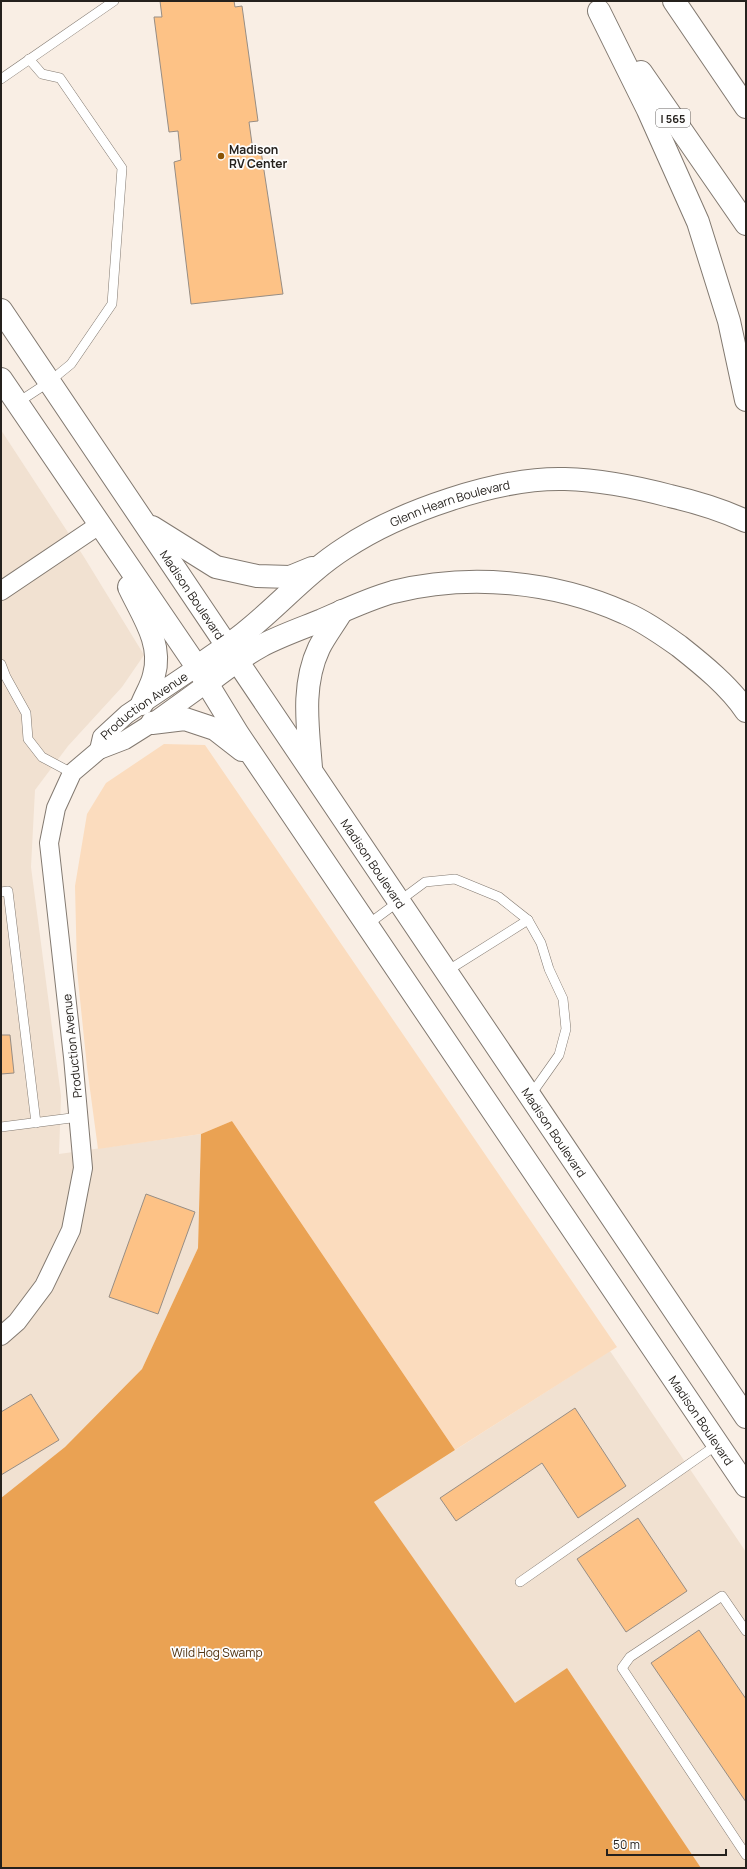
<svg xmlns="http://www.w3.org/2000/svg" width="747" height="1869" font-family="Manrope,sans-serif">
<rect width="100%" height="100%" fill="#f9eee4"/>
<g fill="#f1e1d1">
<polygon points="1,430 84,557 144,655 122,687 68,746 35,790 31,867 61,1096 59,1154 201,1134 198,1248 142,1369 65,1447 1,1498"/>
<polygon points="610,1351 746,1552 746,1868 701,1868 567,1668 515,1704 374,1502"/>
</g>
<polygon fill="#fbdcbe" points="164,744 205,745 617,1347 455,1450 232,1121 201,1134 98,1149 87,1067 77,970 75,886 87,814 106,783"/>
<polygon fill="#eaa253" points="232,1121 455,1450 374,1502 515,1703 567,1668 701,1868 1,1868 1,1498 65,1447 142,1369 198,1248 201,1134"/>
<g fill="#fdc286" stroke="#978d84">
<polygon points="160,1 234,1 235,7 242,6 258,121 249,122 253,151 261,151 283,294 191,304 174,162 181,160 178,131 169,132 154,17 162,17"/>
<polygon points="1,1035 10,1035 14,1073 1,1074"/>
<polygon points="146,1194 195,1212 158,1314 109,1297"/>
<polygon points="31,1394 59,1440 1,1475 1,1412"/>
<polygon points="575,1408 626,1486 578,1518 542,1463 456,1521 440,1498"/>
<polygon points="638,1518 687,1591 626,1632 577,1559"/>
<polygon points="699,1630 746,1699 746,1802 651,1663"/>
</g>
<g fill="none" stroke-linecap="round" stroke-linejoin="round">
<g stroke="#827970" stroke-width="10">
<g id="lane">
<polyline points="1,79 114,1"/>
<polyline points="17,403 49,382 71,364 112,304 122,168 60,78 42,74 29,59"/>
<polyline points="1,664 6,677 26,713 28,739 42,757 72,773"/>
<polyline points="1,892 8,891 36,1123"/>
<polyline points="367,925 425,882 455,879 499,897 528,920 541,943 549,969 563,999 566,1029 559,1055 530,1096"/>
<polyline points="447,971 528,920"/>
<polyline points="1,1127 79,1117"/>
<polyline points="520,1582 718,1444"/>
<polyline points="746,1631 722,1596 630,1657 622,1668 746,1855"/>
</g>
</g>
<g stroke="#827970" stroke-width="20">
<g id="street">
<polyline points="1,591 99,525"/>
<path id="s1" d="M99 750 102 737 127 714 197 667"/>
<polyline points="1,1336 17,1322 44,1286 71,1230 83,1168 73,1057 49,843 56,808 72,773 99,750 125,740 152,723 206,684"/>
</g>
</g>
<g stroke="#827970" stroke-width="24">
<g id="secondary">
<path id="s2" d="M1 310 746 1417"/>
<path id="s3" d="M1 379 197 667 238 734 746 1486"/>
<polyline points="152,527 216,567 257,576 290,577 312,568"/>
<path d="M129 587C142 615 163 643 154 675 152 685 146 694 142 704"/>
<path id="s4" d="M197 667C214 654 233 643 249 629 282 602 309 571 345 548 399 512 499 477 565 479 601 480 636 487 670 496 696 502 722 510 746 521"/>
<path d="M206 684C224 670 241 657 261 646 280 636 300 629 320 621 343 611 368 599 393 592 469 573 554 581 625 613 644 621 662 634 679 646 703 665 729 686 746 711"/>
<polyline points="152,723 185,719 215,729 242,750"/>
<path d="M311 768C308 728 301 686 319 648 325 636 335 623 342 611"/>
</g>
</g>
<g stroke="#827970" stroke-width="24">
<g id="highway">
<polyline points="674,1 746,107"/>
<polyline points="599,11 648,110 698,222 729,321 746,400"/>
<polyline points="641,72 746,224"/>
</g>
</g>
<use href="#lane" stroke="#fff" stroke-width="9"/>
<use href="#street" stroke="#fff" stroke-width="18"/>
<use href="#secondary" stroke="#fff" stroke-width="22"/>
<use href="#highway" stroke="#fff" stroke-width="22"/>
</g>
<circle fill="#8b5406" stroke="#fdfdfd" stroke-width="1.5" cx="221" cy="156" r="4"/>
<g text-anchor="middle" dominant-baseline="central" stroke-width="3.5" stroke-linejoin="round" paint-order="stroke">
<rect fill="#fdfdfd" stroke="#666360" stroke-width="1" x="656" y="109" width="34" height="18" rx="3"/>
<g font-size="11" font-weight="bold" fill="#25211d">
<text x="673" y="118">I 565</text>
</g>
<g font-size="12" font-weight="bold" fill="#25211d" stroke="#fdfdfd" text-anchor="start">
<text x="229" y="149">Madison<tspan x="229" dy="14">RV Center</tspan></text>
</g>
<g font-size="12" fill="#25211d" stroke="#fdfdfd">
<text stroke="none"><textPath href="#s4" startOffset="305">Glenn Hearn Boulevard</textPath></text>
<text stroke="none"><textPath href="#s2" startOffset="343">Madison Boulevard</textPath></text>
<text stroke="none"><textPath href="#s1" startOffset="66">Production Avenue</textPath></text>
<text stroke="none"><textPath href="#s2" startOffset="667">Madison Boulevard</textPath></text>
<text transform="translate(72 1046) rotate(-96)">Production Avenue</text>
<text stroke="none"><textPath href="#s2" startOffset="991">Madison Boulevard</textPath></text>
<text stroke="none"><textPath href="#s3" startOffset="1255">Madison Boulevard</textPath></text>
</g>
<g font-size="12" fill="#503311" stroke="#fdfdfd">
<text x="217" y="1652">Wild Hog Swamp</text>
</g>
</g>
<rect width="747" height="1869" fill="none" stroke="#25211d" stroke-width="4"/>
<path d="M607 1849v6h119v-6" fill="none" stroke="#25211d" stroke-width="2"/>
<text x="613" y="1849" font-size="12" fill="#25211d" stroke="#fdfdfd" stroke-width="3" paint-order="stroke">50 m</text>
</svg>
